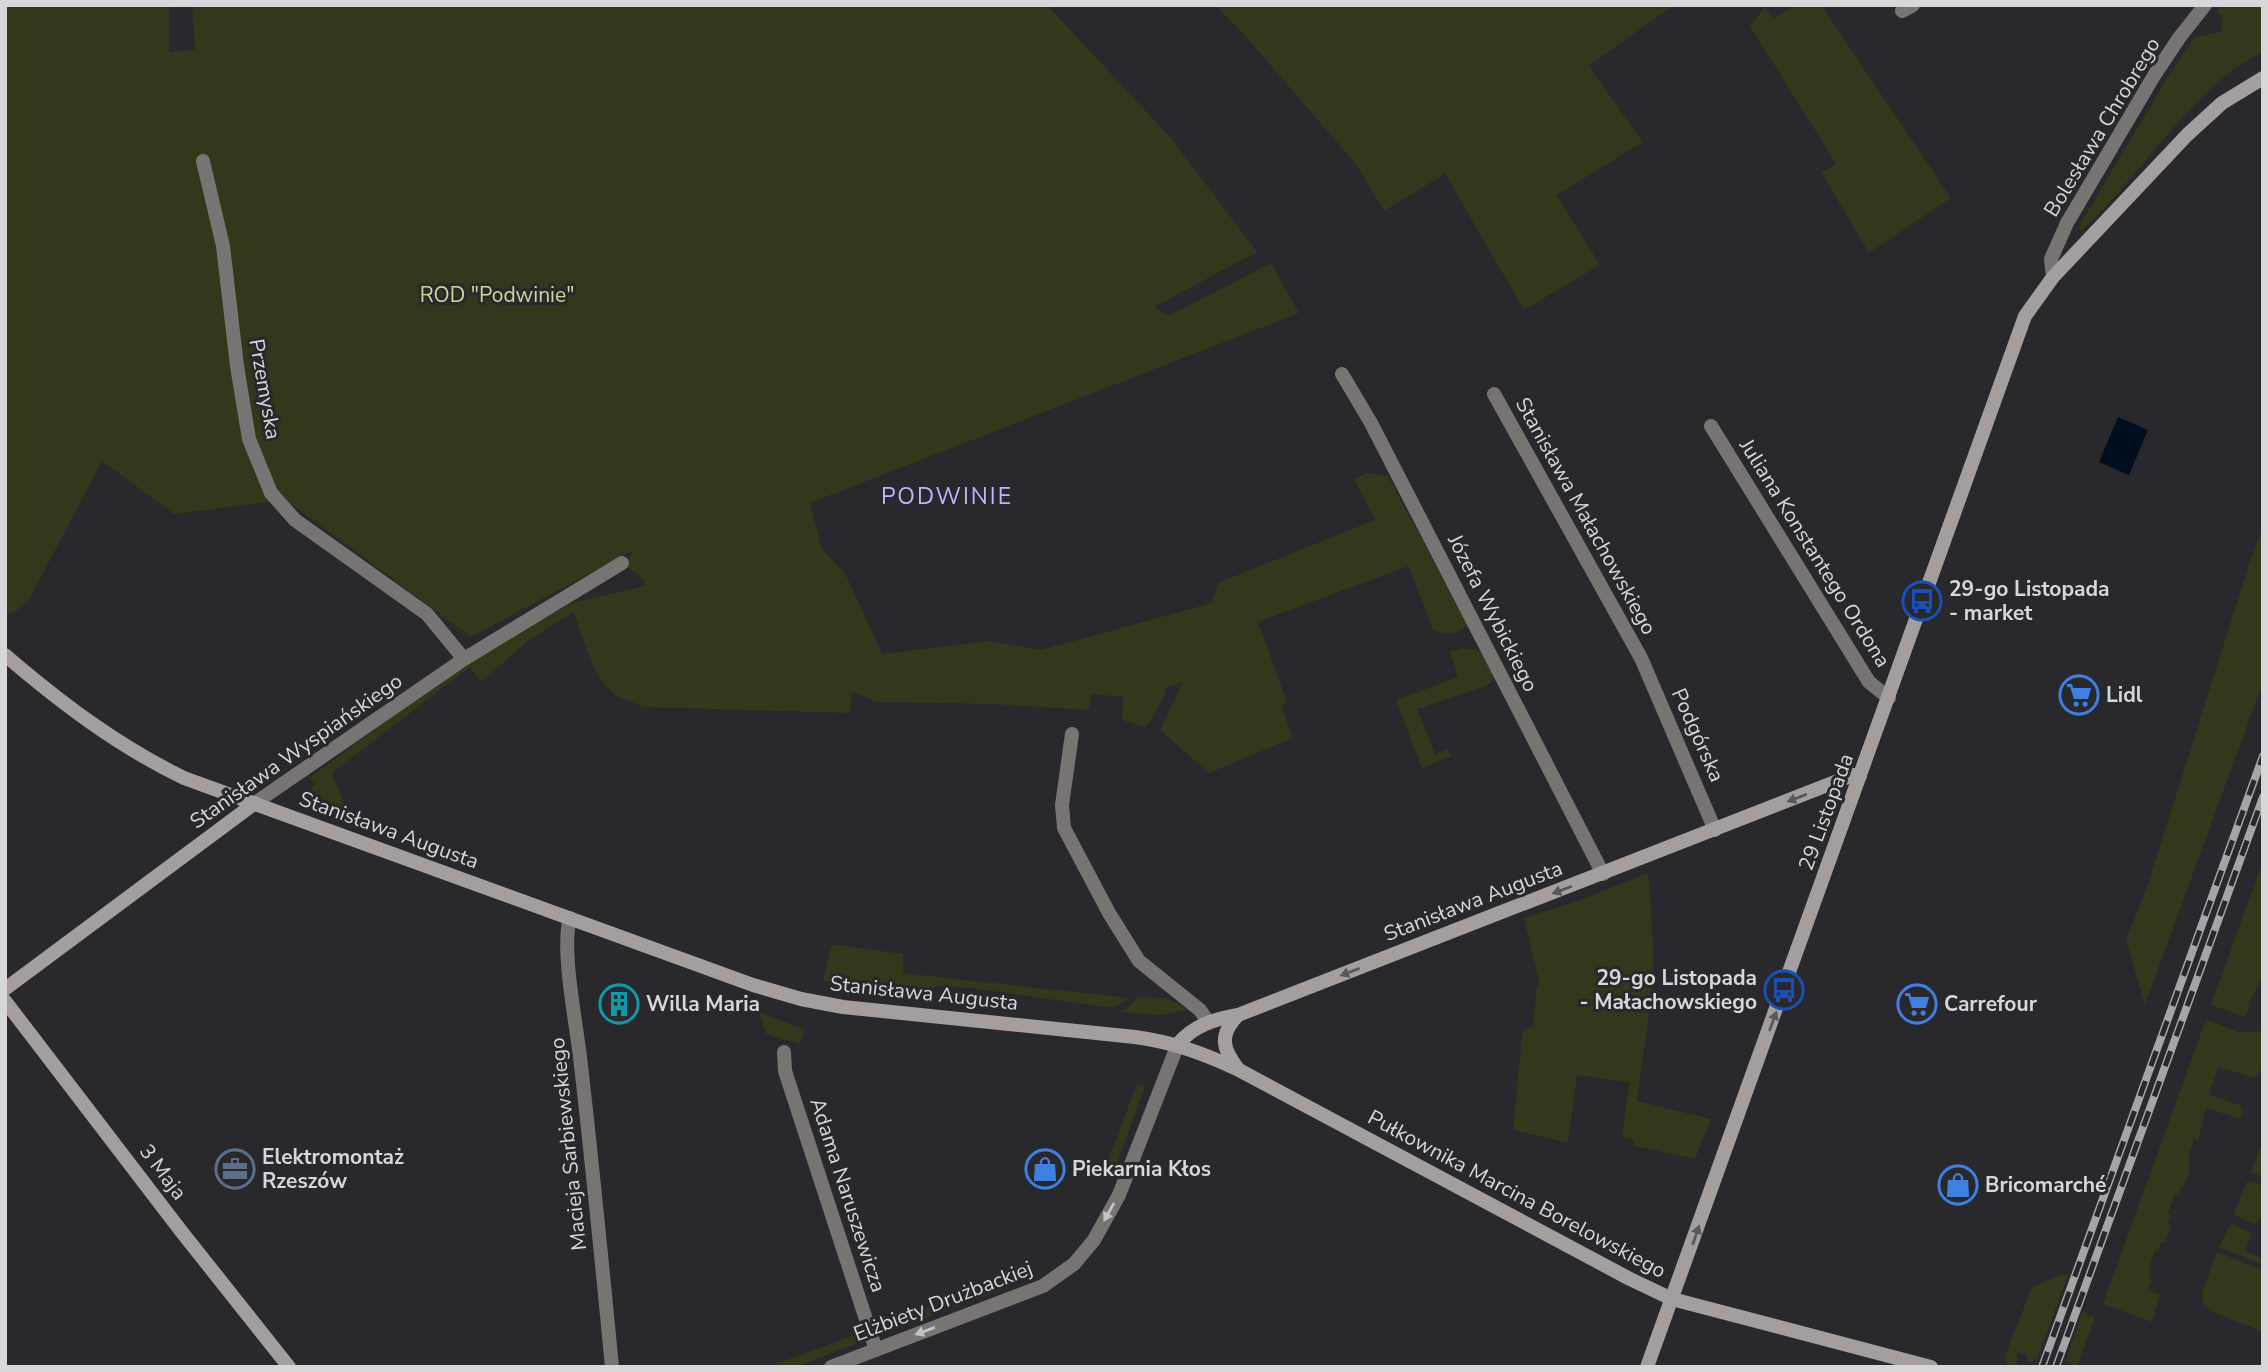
<svg xmlns="http://www.w3.org/2000/svg" width="2268" height="1372" font-family="'Nunito Sans',sans-serif">
<rect width="100%" height="100%" fill="#28282d"/>
<g fill="#33371b">
<path d="M5 5H169V52L195 50 192 5H1047L1171 138 1257 252 1154 307 1168 316 1271 263 1299 313 810 503 822 549 845 573 882 654 990 641 1041 650 1212 603 1218 583 1375 520 1354 479 1367 473 1388 476 1468 625C1459 634 1444 636 1433 630L1409 566 1258 622 1287 702 1281 706 1293 738 1209 773 1160 730 1183 682 1164 688 1166 692 1148 725 1144 727 1122 720 1123 697 1091 694 1089 710 992 704 876 702 852 691 850 713 643 707C635 703 625 700 617 696 593 681 583 637 574 612L529 640 481 682 470 667 332 773 347 812C333 808 314 807 309 791L316 783 309 778 471 659 572 603 644 586 645 580 627 567 632 551 471 637 286 500 174 514 102 461 29 600 16 611 5 615Z"/>
<polygon points="1215,5 1674,5 1589,66 1643,142 1557,195 1600,265 1524,310 1445,174 1384,211 1355,163 1240,30"/>
<polygon points="1796,5 1821,5 1951,198 1869,253 1821,172 1836,164 1750,26 1765,7 1774,18"/>
<path d="M2223 5H2263V52C2192 86 2140 179 2081 231L2079 226 2169 75 2195 37 2221 32 2223 17 2217 11Z"/>
<polygon points="2263,528 2263,682 2145,1005 2126,940 2147,887 2250,561"/>
<polygon points="1463,648 1480,650 1493,675 1492,682 1486,686 1417,709 1435,754 1447,749 1452,756 1422,768 1396,700 1458,677 1450,652"/>
<polygon points="2263,861 2263,975 2248,1005 2250,1006 2245,1017 2211,1005"/>
<path d="M1648 873C1652 915 1655 957 1651 999 1647 1033 1641 1067 1637 1101L1711 1119 1695 1159 1634 1146V1140L1622 1137 1629 1082 1577 1075 1568 1143 1513 1130 1522 1035 1524 1029 1533 1027 1537 985H1540L1524 918 1578 901Z"/>
<polygon points="832,944 903,954 903,973 1130,998 1112,1008 971,988 940,986 903,991 823,981"/>
<polygon points="1137,997 1168,998 1188,1010 1161,1015 1120,1012 1131,1005"/>
<polygon points="759,1012 805,1030 800,1044 766,1034"/>
<polygon points="2206,1019 2239,1032 2263,1031 2263,1069 2255,1078 2218,1067 2209,1095 2240,1105 2243,1113 2240,1119 2206,1108 2198,1140 2194,1139 2188,1157 2190,1159 2188,1168 2190,1169 2184,1187 2181,1186 2178,1195 2175,1194 2168,1213 2171,1215 2168,1224 2171,1225 2165,1243 2162,1242 2158,1251 2155,1250 2149,1269 2152,1270 2149,1279 2152,1281 2148,1290 2160,1294 2152,1322 2103,1304"/>
<polygon points="1137,1084 1145,1087 1116,1166 1107,1163"/>
<polygon points="2263,1141 2263,1177 2251,1172"/>
<polygon points="2251,1181 2263,1186 2263,1219 2259,1218 2256,1225 2234,1215 2245,1185 2247,1182"/>
<polygon points="2230,1225 2235,1225 2252,1233 2245,1252 2263,1258 2263,1265 2219,1247"/>
<polygon points="2217,1252 2263,1270 2263,1332 2213,1312 2203,1304 2202,1293"/>
<polygon points="2063,1274 2068,1275 2037,1359 2034,1358 2033,1363 2029,1361 2025,1354 2017,1352 2017,1362 2020,1367 2011,1367 2005,1361 2005,1356 2032,1287"/>
<polygon points="1003,1280 1007,1288 955,1307 948,1300"/>
<polygon points="933,1306 934,1315 887,1332 884,1331 880,1325"/>
<polygon points="2082,1311 2095,1317 2077,1367 2072,1367 2072,1364 2066,1362"/>
<polygon points="857,1334 859,1337 859,1343 795,1367 778,1367 776,1364"/>
</g>
<polygon fill="#000f20" points="2118,417 2148,430 2129,475 2099,462"/>
<g fill="none" stroke-linecap="round" stroke-linejoin="round">
<g stroke="#777473" stroke-width="14">
<polyline points="1902,11 1913,5"/>
<polyline points="203,161 223,246 237,366 249,439 271,493 295,520 427,614 464,659"/>
<polyline points="2053,277 2051,259 2067,223 2155,74 2179,38 2205,5"/>
<polyline points="1342,374 1371,423 1603,874"/>
<polyline points="1494,394 1641,658 1715,830"/>
<polyline points="1711,426 1869,682 1889,698"/>
<polyline points="1072,734 1062,805 1064,828 1109,913 1139,961 1200,1010 1208,1022"/>
<polyline points="255,803 464,659 622,563"/>
<path d="M570 918C561 950 576 1021 580 1057 592 1160 602 1263 612 1367"/>
<polyline points="784,1052 785,1071 876,1350"/>
<polyline points="831,1367 1043,1286 1074,1264 1094,1240 1119,1195 1178,1044"/>
</g>
<g stroke="#a49f9e" stroke-width="14">
<path d="M5 655C61 703 118 746 184 778L753 985 801 999 843 1007 1135 1037C1173 1042 1205 1054 1239 1070L1630 1279 1672 1299 1931 1367"/>
<polyline points="5,989 255,803"/>
<polyline points="5,1001 181,1231 289,1367"/>
<path d="M1178 1044C1193 1026 1214 1019 1238 1015L1853 775 1860 776"/>
<path d="M1238 1069C1222 1048 1219 1035 1238 1015"/>
<polyline points="1647,1367 2025,316 2053,277 2187,135 2222,103 2263,78"/>
</g>
<g stroke="#a5a5a8" stroke-width="8">
<g id="rail">
<polyline points="2042,1367 2263,756"/>
<polyline points="2056,1367 2263,797"/>
</g>
</g>
<use href="#rail" stroke="#28282d" stroke-width="5" stroke-dasharray="16" stroke-linecap="butt"/>
</g>
<defs><path id="oneway-solid" d="M-6-.8H1V-3.2L6.5 0L1 3.2V.8H-6Z" transform="scale(1.75)"/></defs>
<g fill="#5a585a">
<use href="#oneway-solid" transform="translate(1797 798) rotate(159)"/>
<use href="#oneway-solid" transform="translate(1562 890) rotate(159)"/>
<use href="#oneway-solid" transform="translate(1350 972) rotate(159)"/>
<use href="#oneway-solid" transform="translate(1773 1021) rotate(-70)"/>
<use href="#oneway-solid" transform="translate(1696 1235) rotate(-71)"/>
</g>
<g fill="#c4c3c5">
<use href="#oneway-solid" transform="translate(1109 1212) rotate(119)"/>
<use href="#oneway-solid" transform="translate(925 1331) rotate(160)"/>
</g>
<defs>
<g id="bus-ring" transform="scale(2.0125)"><circle r="9.5" fill="#28282d" stroke="#1a4fb4" stroke-width="1.5"/><path d="M-5-6H5V4H4V6H2V4H-2V6H-4V4H-5ZM-3.5-4V0h7V-4ZM-3.5 1.2v1.5H-2V1.2ZM2 1.2v1.5H3.5V1.2Z" fill="#1a4fb4"/></g>
<g id="supermarket-ring" transform="scale(2.0125)"><circle r="9.5" fill="#28282d" stroke="#3f7fe0" stroke-width="1.5"/><path d="M-6-5.5h2.5l.6 2H6L4.5 2H-2.5L-4.4-4H-6ZM-1.5 3.2a1.3 1.3 0 1 0 .1 0ZM3 3.2a1.3 1.3 0 1 0 .1 0Z" fill="#3f7fe0"/></g>
<g id="building-ring" transform="scale(2.0125)"><circle r="9.5" fill="#28282d" stroke="#0f9aa8" stroke-width="1.5"/><path d="M-4-6H4V6H1V3H-1V6H-4ZM-2.5-4.3h1.7v1.8h-1.7ZM.8-4.3h1.7v1.8H.8ZM-2.5-1h1.7V.8h-1.7ZM.8-1h1.7V.8H.8Z" fill="#0f9aa8"/></g>
<g id="office-ring" transform="scale(2.0125)"><circle r="9.5" fill="#28282d" stroke="#5c6f8a" stroke-width="1.5"/><path d="M-6-3h4V-5.5h4V-3h4V5H-6ZM-1-4.5V-3h2v-1.5ZM-6 0V1H6V0Z" fill="#5c6f8a"/></g>
<g id="shop-ring" transform="scale(2.0125)"><circle r="9.5" fill="#28282d" stroke="#3f7fe0" stroke-width="1.5"/><path d="M-5-2.5h2.3a2.7 3.5 0 0 1 5.4 0H5L5.5 6h-11ZM-1.5-2.5h3a1.5 2.3 0 0 0-3 0Z" fill="#3f7fe0"/></g>
</defs>
<g fill-rule="evenodd">
<use href="#bus-ring" x="1922" y="601"/>
<use href="#supermarket-ring" x="2079" y="695"/>
<use href="#bus-ring" x="1784" y="990"/>
<use href="#building-ring" x="619" y="1004"/>
<use href="#supermarket-ring" x="1917" y="1004"/>
<use href="#office-ring" x="235" y="1169"/>
<use href="#shop-ring" x="1045" y="1169"/>
<use href="#shop-ring" x="1958" y="1185"/>
</g>
<g text-anchor="middle" dominant-baseline="central" stroke-width="6" stroke-linejoin="round" paint-order="stroke">
<g font-size="21" fill="#d7d7da" stroke="#28282d">
<text transform="translate(2102 127) rotate(-59)">Bolesława Chrobrego</text>
<text transform="translate(265 389) rotate(80)">Przemyska</text>
<text transform="translate(1586 516) rotate(61)">Stanisława Małachowskiego</text>
<text transform="translate(1815 553) rotate(58)">Juliana Konstantego Ordona</text>
<text transform="translate(1493 613) rotate(63)">Józefa Wybickiego</text>
<text transform="translate(1698 735) rotate(66)">Podgórska</text>
<text transform="translate(296 751) rotate(-35)">Stanisława Wyspiańskiego</text>
<text transform="translate(1826 812) rotate(-70)">29 Listopada</text>
<text transform="translate(389 830) rotate(20)">Stanisława Augusta</text>
<text transform="translate(1473 901) rotate(-21)">Stanisława Augusta</text>
<text transform="translate(924 993) rotate(6)">Stanisława Augusta</text>
<text transform="translate(568 1144) rotate(-96)">Macieja Sarbiewskiego</text>
<text transform="translate(163 1172) rotate(53)">3 Maja</text>
<text transform="translate(1517 1194) rotate(28)">Pułkownika Marcina Borelowskiego</text>
<text transform="translate(848 1195) rotate(72)">Adama Naruszewicza</text>
<text transform="translate(943 1301) rotate(-21)">Elżbiety Drużbackiej</text>
</g>
<g font-size="21" fill="#ccd895" stroke="#28282d">
<text x="497" y="295">ROD "Podwinie"</text>
</g>
<g font-size="21" font-weight="bold" fill="#d7d7da" stroke="#28282d" text-anchor="start">
<text x="1949" y="589">29-go Listopada<tspan x="1949" dy="24">- market</tspan></text>
<text x="2106" y="695">Lidl</text>
<text x="1757" y="978" text-anchor="end">29-go Listopada<tspan x="1757" dy="24">- Małachowskiego</tspan></text>
<text x="646" y="1004">Willa Maria</text>
<text x="1944" y="1004">Carrefour</text>
<text x="262" y="1157">Elektromontaż<tspan x="262" dy="24">Rzeszów</tspan></text>
<text x="1072" y="1169">Piekarnia Kłos</text>
<text x="1985" y="1185">Bricomarché</text>
</g>
<g font-size="23" letter-spacing="2" fill="#bdb5fc" stroke="#28282d">
<text x="947" y="496">PODWINIE</text>
</g>
</g>
<rect width="2268" height="1372" fill="none" stroke="#d7d7da" stroke-width="14"/>
</svg>
